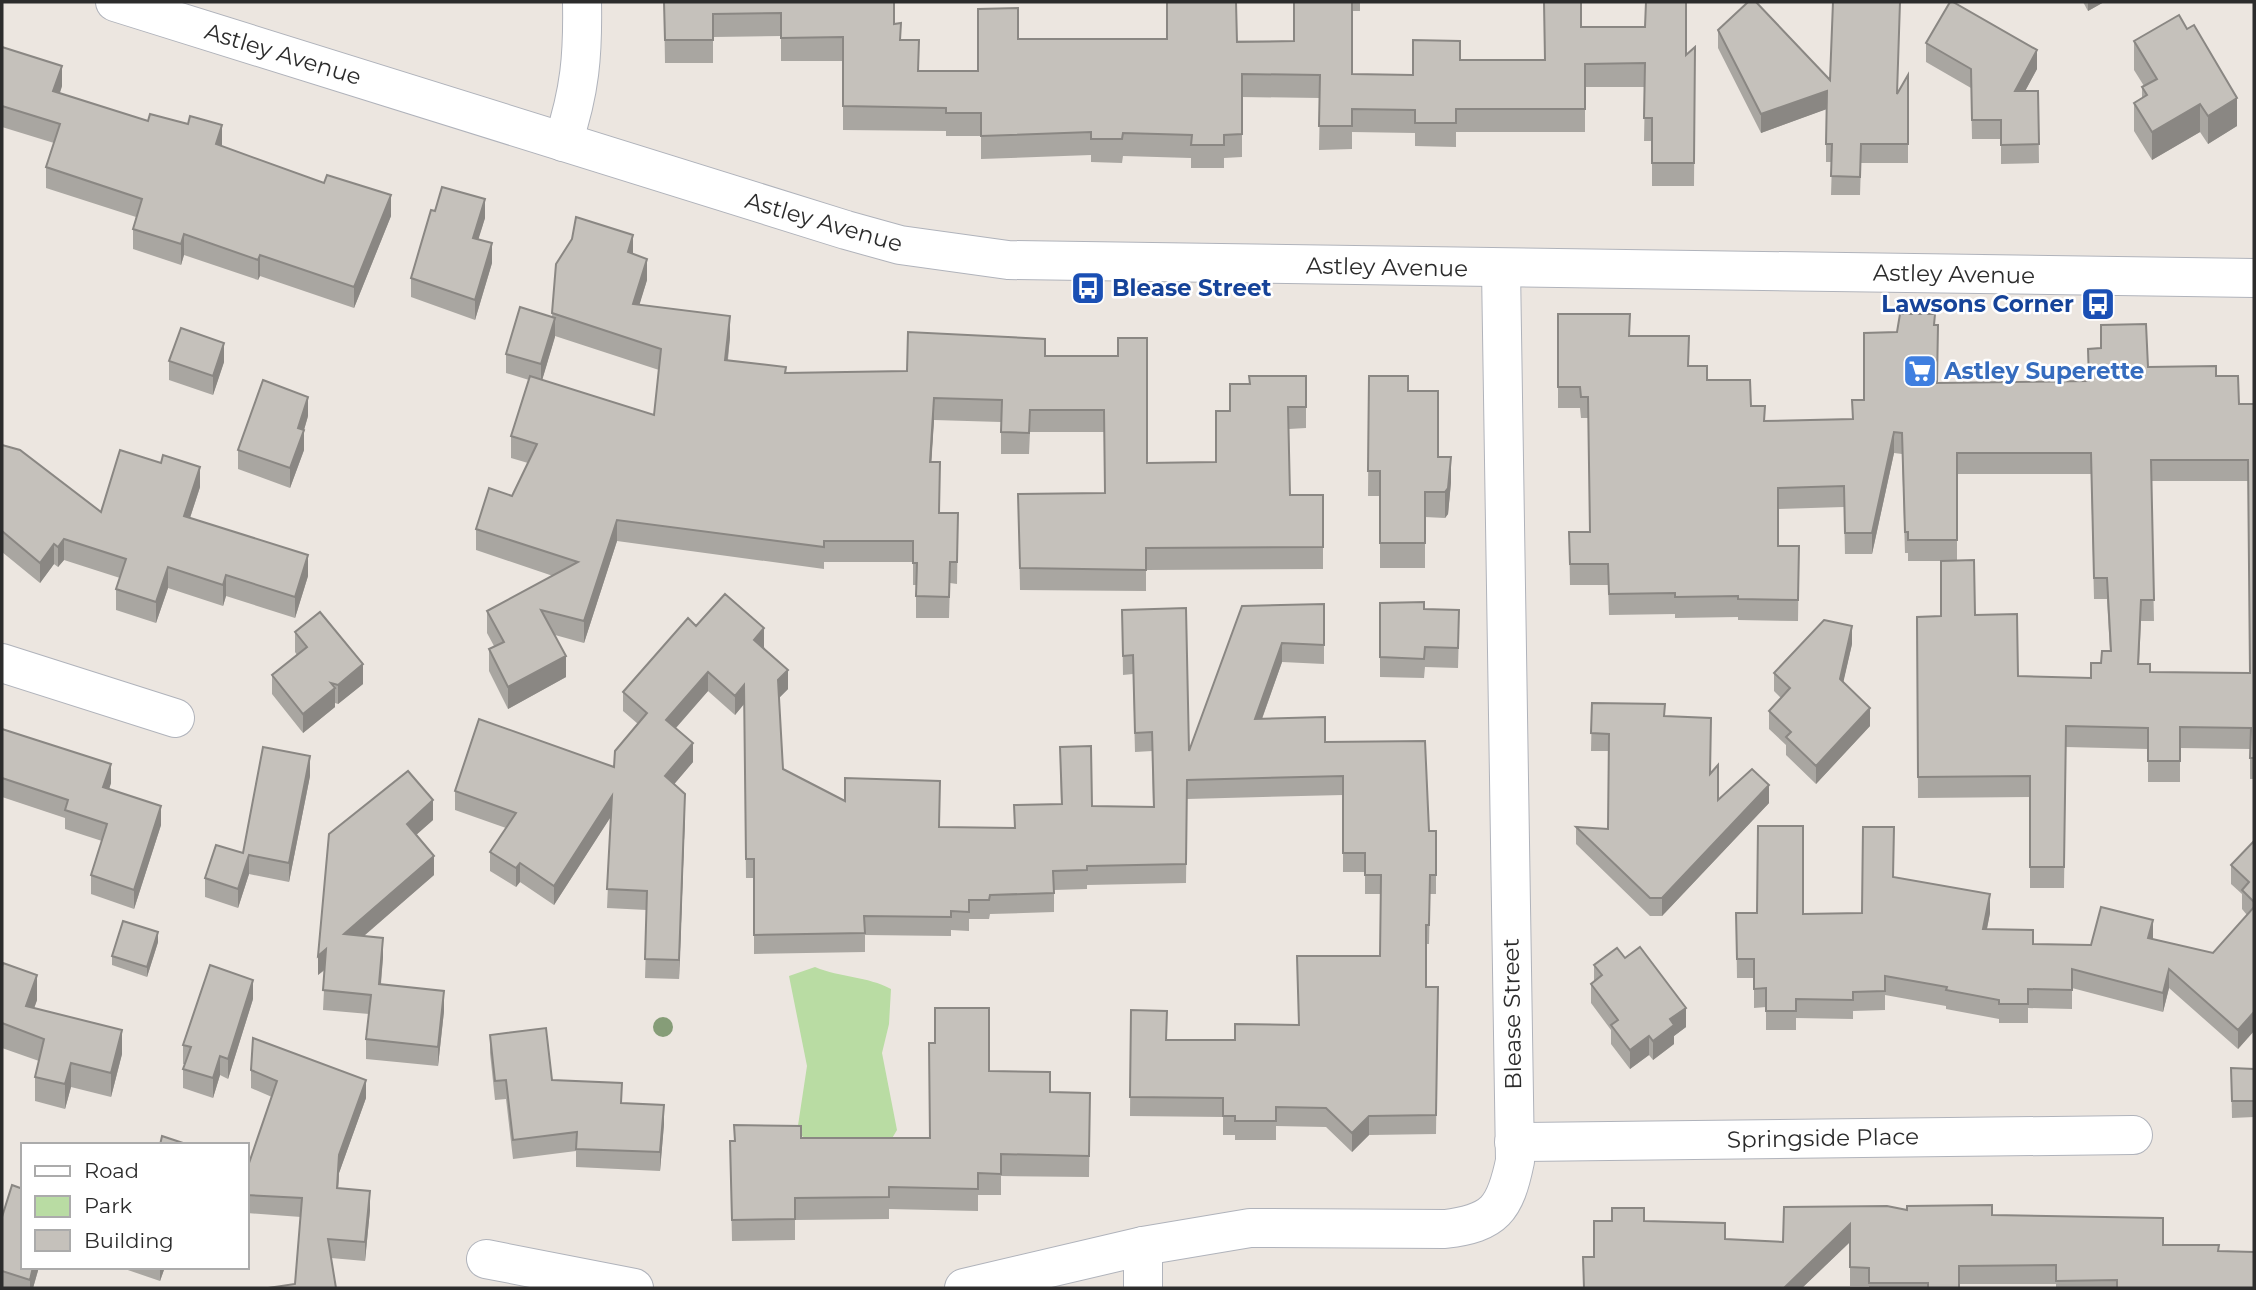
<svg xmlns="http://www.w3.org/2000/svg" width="2256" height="1290" font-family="Montserrat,sans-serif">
<rect width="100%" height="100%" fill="#ece6e0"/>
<path fill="#b9dca3" d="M815 967C841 978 867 976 891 989L889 1024 882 1053 897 1130 891 1140 811 1143 797 1132 807 1066 789 976Z"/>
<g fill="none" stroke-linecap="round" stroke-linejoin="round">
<g stroke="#b0b3bb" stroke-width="40">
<g id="street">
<path d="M563 142C580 91 583 55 582 2"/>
<polyline points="2,663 175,718"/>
<polyline points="1514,1142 2133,1135"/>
<polyline points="486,1259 634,1288"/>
<path d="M964 1288 1143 1246 1250 1228 1445 1229C1495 1223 1505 1209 1515 1161L1501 269"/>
<polyline points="1143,1288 1143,1246"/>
</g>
</g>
<g stroke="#b0b3bb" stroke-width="40">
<polyline id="secondary" points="115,2 846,230 900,245 1008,260 2254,278"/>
</g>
<use href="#street" stroke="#fff" stroke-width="38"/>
<use href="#secondary" stroke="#fff" stroke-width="38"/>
</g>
<circle fill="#869d78" cx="663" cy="1027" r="10"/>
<g fill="#a9a6a1" fill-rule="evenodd">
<polygon points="664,2 894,24 901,40 919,71 978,71 1018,39 1294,41 1294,2 1360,2 1360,11 1352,11 1352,74 1413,75 1460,60 1544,60 1581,27 1686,55 1695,47 1694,186 1652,186 1652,141 1644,141 1645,87 1585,87 1585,132 1456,132 1456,147 1415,146 1415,133 1352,132 1352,149 1319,150 1320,98 1242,97 1242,157 1224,158 1224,168 1191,168 1191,158 1123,156 1122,163 1091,162 1091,155 981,159 981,136 946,136 946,131 843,130 843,61 781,61 781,36 713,37 713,63 665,63"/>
<polygon points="2083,2 2104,2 2088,11"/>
<polygon points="1718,30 1830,80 1897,93 1908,75 1908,163 1861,163 1860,195 1831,195 1832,162 1826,162 1826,109 1761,133 1718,48"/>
<polygon points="2134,41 2237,126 2208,144 2200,132 2152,160 2134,131 2134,103 2142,98 2142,87 2144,86 2134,70"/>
<polygon points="1926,43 2037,69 2025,91 2038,91 2039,163 2001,164 2001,139 1972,139 1971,88 1926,62"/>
<polygon points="2,47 62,86 60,93 222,147 391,216 354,308 260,276 258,280 184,255 181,265 133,249 133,229 136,217 46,188 46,167 54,143 2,127"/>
<polygon points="435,211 485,218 478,239 492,263 475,320 411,297 411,278"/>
<path d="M633 254 647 280 639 305 730 337 728 360 786 373 907 371 1045 356H1118L1147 463 1216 462 1230 411 1250 384 1306 376V428L1289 429 1290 495H1323V569L1146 570V591L1020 590 1018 494 1104 493V432H1030L1029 454H1001V422L934 420 931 462 939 513H958L957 584 950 583 949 618H916V585H913V562H824V569L617 541 584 643 555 635 566 677 508 709 489 671V649L494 646 487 633V611L553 576 476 550V529L512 496 528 463 511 458V436L529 380 506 373V354L552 317 556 264ZM555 336 659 370 654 415 542 380Z"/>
<path d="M1558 314 1630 336 1689 366 1707 380 1751 406 1765 421 1852 419 1864 400 1897 332 1935 325 1937 383 2088 381 2148 367 2216 376 2239 404H2254V779H2250V749L2180 748V782H2148V749L2066 747 2064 888H2030V797L1918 798 1917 617 1941 616V561H1908V553H1905L1902 454 1894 453 1872 554H1845L1844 507 1778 509V546H1799L1798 621 1738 620V617L1675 618V614L1609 615 1608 585H1570L1569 532H1590L1588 418H1581L1580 408H1558ZM1957 474H2091L2094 599H2107L2110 651 2091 678 2018 676 1975 615 1957 560ZM2151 481H2248L2250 673 2150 672 2139 664 2141 621H2154Z"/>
<polygon points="169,361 224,362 213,395 169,380"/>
<polygon points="1369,376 1408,391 1451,482 1448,514 1445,518 1425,517 1425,568 1380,568 1380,496 1368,496"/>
<polygon points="308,416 304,430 304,450 290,488 238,469 238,450"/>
<polygon points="2,445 101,512 200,487 190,518 308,576 295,618 226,596 223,606 168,588 156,623 116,610 116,589 120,578 64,560 58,567 54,564 40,583 2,552"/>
<polygon points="1380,603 1424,609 1459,629 1458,668 1425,667 1424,678 1380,677"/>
<polygon points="1324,604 1324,664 1282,662 1262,719 1325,742 1429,831 1436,831 1436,894 1430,894 1429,944 1426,944 1426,987 1438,987 1436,1134 1369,1135 1352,1152 1326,1127 1276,1126 1276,1140 1235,1140 1235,1135 1223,1135 1223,1117 1130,1116 1131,1010 1166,1040 1235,1040 1298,1025 1380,956 1381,894 1365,894 1365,872 1343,872 1343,795 1187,799 1186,883 1087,885 1087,889 1054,890 1054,912 990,914 989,919 969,919 969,931 951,930 951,936 865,935 865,952 754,954 754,878 746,878 744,704 735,715 708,691 676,728 693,762 674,784 685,813 679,979 645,978 647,910 607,908 611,816 554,905 520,882 516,887 490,871 490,852 506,828 455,810 455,791 614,767 638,724 623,711 623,692 696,626 764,647 788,689 779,698 783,769 845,801 939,827 1014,828 1061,804 1060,747 1092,806 1153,807 1152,751 1135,752 1133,674 1123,675 1122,610 1189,751 1242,606"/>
<polygon points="295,632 363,684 338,704 335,703 335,707 303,733 272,694 272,675 297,655 295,652"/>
<polygon points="1852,644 1843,682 1870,726 1816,784 1786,755 1786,745 1769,729 1769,711 1781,698 1774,691 1774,673"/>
<polygon points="1592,703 1664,716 1710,774 1718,800 1769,803 1662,916 1650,916 1576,844 1576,827 1608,829 1609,751 1591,751"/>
<polygon points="2,729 111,783 109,789 161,825 134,909 91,894 91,875 102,841 65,829 65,818 2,797"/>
<polygon points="310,776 289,882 249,874 238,908 205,897 205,878 243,853"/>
<polygon points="433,820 416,835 434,875 364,936 383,957 381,984 444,1011 438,1066 366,1059 366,1039 369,1014 323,1010 325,970 318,975 329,834"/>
<polygon points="2254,841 2254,1031 2238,1049 2169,988 2163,1012 2072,988 2072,1009 2028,1008 2028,1023 1999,1023 1999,1019 1946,1009 1946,1006 1885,995 1885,1010 1853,1011 1853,1019 1796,1018 1796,1030 1766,1030 1766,1007 1754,1008 1754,978 1737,978 1736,913 1862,913 1894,877 1990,913 1987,929 2033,944 2091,945 2153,939 2213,953 2247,915 2242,909 2242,894 2231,884 2231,865"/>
<polygon points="158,942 147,977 112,965 112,956"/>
<polygon points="1625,958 1686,1027 1674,1036 1674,1044 1653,1060 1649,1055 1630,1069 1611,1044 1611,1030 1591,1003 1591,984 1594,981 1594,965"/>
<polygon points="2,967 37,1000 34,1008 122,1054 111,1097 71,1087 65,1109 35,1101 35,1077 39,1061 2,1048"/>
<polygon points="253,999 228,1079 220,1075 213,1098 183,1088 183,1069 185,1064 183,1064 183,1045"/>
<polygon points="490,1035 552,1080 621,1103 664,1124 660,1171 576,1167 576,1151 513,1159 506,1099 495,1100 490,1053"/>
<polygon points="2231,1068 2254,1069 2254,1117 2232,1118"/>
<polygon points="251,1070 366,1098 339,1173 338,1188 370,1210 365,1261 331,1258 295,1284 301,1217 247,1213 247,1169 272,1097 251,1088"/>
<polygon points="989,1071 1050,1092 1090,1093 1089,1177 1001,1176 1001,1195 978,1195 978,1211 889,1209 889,1219 795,1220 795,1240 732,1241 730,1141 801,1138 929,1138"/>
<polygon points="1907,1210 1992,1215 2163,1245 2219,1251 2254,1288 2056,1288 2056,1284 1959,1284 1959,1288 1869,1288 1869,1286 1850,1286 1850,1242 1802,1288 1594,1257 1644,1221 1725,1239 1783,1242"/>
<polygon points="2,1217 23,1267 39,1267 33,1288 2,1288"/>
<polygon points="119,1267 165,1267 160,1281"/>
</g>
<g fill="#8a8783">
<polygon points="2088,2 2104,2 2088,11"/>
<polygon points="2037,50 2037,69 2015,110 2015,91"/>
<polygon points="62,66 62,86 53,112 53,91"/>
<polygon points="1827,91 1827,109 1761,133 1761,114"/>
<polygon points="2237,98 2237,126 2208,144 2208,116"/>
<polygon points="2200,104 2200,132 2152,160 2152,132"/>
<polygon points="222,125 222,146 216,165 216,144"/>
<polygon points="391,195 391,216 354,308 354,287"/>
<polygon points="485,199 485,218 473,257 473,238"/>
<polygon points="184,234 184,255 181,265 181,244"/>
<polygon points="633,235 633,256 628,252"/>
<polygon points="492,243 492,263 475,320 475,300"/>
<polygon points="260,255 260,276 258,280 258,260"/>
<polygon points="647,259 647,280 633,326 633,304"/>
<polygon points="730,316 730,337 725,381 725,360"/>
<polygon points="555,318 555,337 541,384 541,364"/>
<polygon points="224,343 224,362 213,395 213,376"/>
<polygon points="308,397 308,416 301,440 304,430 304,450 290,488 290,468 298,428"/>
<polygon points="934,398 934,420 930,484 930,462"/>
<polygon points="1894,432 1894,453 1872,554 1872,533"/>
<polygon points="1451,457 1451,482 1448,514 1445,518 1445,492"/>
<polygon points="200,467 200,487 184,536 184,516"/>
<polygon points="617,520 617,541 584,643 584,621"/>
<polygon points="64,539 64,560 58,567 58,547"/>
<polygon points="54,544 54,564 40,583 40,563"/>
<polygon points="308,555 308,576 295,618 295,597"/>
<polygon points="168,567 168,588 156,623 156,602"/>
<polygon points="226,575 226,596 223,606 223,585"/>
<polygon points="1852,626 1852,644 1840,697 1840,679"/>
<polygon points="764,628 764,647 754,659 754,640"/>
<polygon points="1282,643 1282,662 1255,738 1255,719"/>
<polygon points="566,656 566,677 508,709 508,687"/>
<polygon points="363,664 363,684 338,704 338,685"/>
<polygon points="788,670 788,689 778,699 778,680"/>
<polygon points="708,672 708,691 666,739 666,720"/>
<polygon points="744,685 744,704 735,715 735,696"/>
<polygon points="335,688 335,707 303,733 303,714"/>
<polygon points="1870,708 1870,726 1816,784 1816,766"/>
<polygon points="693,743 693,762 665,795 665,776"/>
<polygon points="310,756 310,776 289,882 289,863"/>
<polygon points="111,764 111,783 103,807 103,787"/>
<polygon points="1769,785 1769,803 1662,916 1662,898"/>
<polygon points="685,794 685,813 679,979 679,960"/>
<polygon points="612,796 612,815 554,905 554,886"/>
<polygon points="433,800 433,820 407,843 407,824"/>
<polygon points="161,806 161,825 134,909 134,890"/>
<polygon points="249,855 249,874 238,908 238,889"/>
<polygon points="434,856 434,875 344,953 344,934"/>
<polygon points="520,863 520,882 516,887 516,868"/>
<polygon points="1990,894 1990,913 1983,948 1983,929"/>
<polygon points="2153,920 2153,939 2148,938"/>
<polygon points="158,932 158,942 147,977 147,967"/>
<polygon points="383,938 383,957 379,1003 379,984"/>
<polygon points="326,949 326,968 318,975 318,956"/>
<polygon points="2169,969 2169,988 2163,1012 2163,993"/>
<polygon points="37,975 37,1000 26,1031 26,1006"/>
<polygon points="253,980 253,999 228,1079 228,1059"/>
<polygon points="444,991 444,1011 438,1066 438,1047"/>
<polygon points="1686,1008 1686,1027 1674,1036 1674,1044 1653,1060 1653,1041 1670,1019"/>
<polygon points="2254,1012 2254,1031 2238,1049 2238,1030"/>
<polygon points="122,1030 122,1054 111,1097 111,1073"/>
<polygon points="1649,1036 1649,1055 1630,1069 1630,1050"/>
<polygon points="220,1056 220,1075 213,1098 213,1078"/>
<polygon points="71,1063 71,1087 65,1109 65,1084"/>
<polygon points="366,1080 366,1098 339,1173 337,1207 339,1155"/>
<polygon points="664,1105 664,1124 660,1171 660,1152"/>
<polygon points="1369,1116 1369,1135 1352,1152 1352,1133"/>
<polygon points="370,1191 370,1210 365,1261 365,1242"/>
<polygon points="1850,1224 1850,1242 1802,1288 1784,1288"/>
<polygon points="33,1267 39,1267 33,1288 30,1288 30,1280"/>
<polygon points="160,1267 165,1267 160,1281"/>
</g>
<g fill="#c5c1bb" stroke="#8a8783" stroke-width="2" fill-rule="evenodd">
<polygon points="664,2 894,2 894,24 901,23 900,40 919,40 918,71 978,71 978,9 1018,8 1018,39 1167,39 1167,2 1236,2 1237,42 1294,41 1294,2 1352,2 1352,74 1413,75 1413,40 1460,41 1460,60 1545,60 1544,2 1581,2 1581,27 1645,27 1646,2 1686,2 1686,55 1695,47 1694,163 1652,163 1652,118 1644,118 1645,63 1585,64 1585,109 1456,109 1456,123 1415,123 1415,110 1352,109 1352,126 1319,126 1320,75 1242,74 1242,134 1224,135 1224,145 1191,145 1192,135 1123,133 1122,139 1091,139 1091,132 981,136 981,113 946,113 946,108 843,106 843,37 781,38 781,13 713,14 713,40 665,40"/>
<polygon points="1748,2 1756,2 1830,80 1833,2 1900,2 1897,94 1908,75 1908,144 1861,144 1860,177 1831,176 1832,144 1826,144 1827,91 1761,114 1718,30"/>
<polygon points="1950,2 1953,2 2037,50 2015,91 2038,91 2039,144 2001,145 2001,120 1972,120 1971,69 1926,43"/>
<polygon points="2179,15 2187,29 2194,25 2237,98 2208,116 2200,104 2152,132 2134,103 2147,95 2142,87 2157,79 2134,41"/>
<polygon points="2,47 62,66 53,91 148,121 150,114 188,124 190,116 222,125 216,144 324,183 327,175 391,195 354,287 260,255 258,260 184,234 181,244 133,229 142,199 46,167 60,124 2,106"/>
<polygon points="442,187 485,199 473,238 492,243 475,300 411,278 431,210 435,211"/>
<polygon points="576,217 633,235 628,252 647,259 633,304 730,316 725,360 786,367 785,373 907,371 908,332 1045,339 1045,356 1118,356 1118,338 1147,338 1147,463 1216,462 1216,411 1230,411 1230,384 1250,384 1249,376 1306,376 1306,407 1288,407 1290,495 1323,495 1323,547 1146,548 1146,570 1020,568 1018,494 1105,493 1104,410 1030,410 1029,433 1001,432 1002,400 934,398 930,462 940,462 939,513 958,513 957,562 950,562 949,597 916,596 917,563 913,563 913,541 824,541 824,547 617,520 584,621 541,610 566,656 508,687 489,649 504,642 487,611 578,562 476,529 489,488 512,496 537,444 511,436 530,376 654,415 661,349 552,313 556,264 572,239"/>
<polygon points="520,307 555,318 541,364 506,354"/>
<path d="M1558 314H1630L1629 336H1689L1688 366H1707V380H1750L1751 406H1765L1764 421 1853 419 1852 400H1864V333L1897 332 1900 314H1935L1934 325H1938L1937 383 2089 381 2088 349 2101 348V325L2146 324 2148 367 2216 366V376H2238L2239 404H2254V758H2250L2251 728 2180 727V761H2148V728L2066 726 2064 867H2030V776L1918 777 1917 617 1941 616V561L1974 560 1975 615 2017 614 2018 676 2091 678V663H2101L2102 651H2111L2107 578H2094L2091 453H1957V540H1908V532H1905L1902 433 1894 432 1872 533H1845L1844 486 1778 488V546H1799L1798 600 1738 599V596L1675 597V593L1609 594 1608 564H1570L1569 532H1590L1588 397H1581L1580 387H1558ZM2151 460H2248L2250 673 2150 672V664H2138L2141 600H2154Z"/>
<polygon points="181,328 224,343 213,376 169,361"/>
<polygon points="1369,376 1408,376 1408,391 1438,391 1438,457 1451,457 1448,488 1445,492 1425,492 1425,543 1380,543 1380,471 1368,471"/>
<polygon points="263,380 308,397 298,428 304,430 290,468 238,450"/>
<polygon points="2,445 20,450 101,512 120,450 161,463 163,455 200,467 184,516 308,555 295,597 226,575 223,585 168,567 156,602 116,589 126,559 64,539 58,547 54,544 40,563 2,531"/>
<polygon points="725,594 764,628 754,640 788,670 778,680 783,769 845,801 845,778 940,781 939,827 1015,828 1014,805 1062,804 1060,747 1091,746 1092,806 1154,807 1152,732 1135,733 1133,655 1123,656 1122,610 1186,608 1189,751 1242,606 1324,604 1324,645 1282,643 1255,719 1325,717 1325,742 1425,741 1429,831 1436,831 1436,875 1430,875 1429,925 1426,925 1426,987 1438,987 1436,1115 1369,1116 1352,1133 1326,1108 1276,1107 1276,1121 1235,1121 1235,1116 1223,1116 1223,1098 1130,1097 1131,1010 1167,1011 1166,1040 1235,1040 1235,1024 1299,1025 1297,956 1380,956 1381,875 1365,875 1365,853 1343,853 1343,776 1187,780 1186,864 1087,866 1087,870 1053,871 1054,893 990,895 989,900 969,900 969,912 951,911 951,917 864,916 865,933 754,935 754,859 746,859 744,685 735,696 708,672 666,720 693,743 665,776 685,794 679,960 645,959 647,891 607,889 612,796 554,886 520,863 516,868 490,852 516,813 455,791 479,719 614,767 615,751 647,713 623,692 688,618 696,626"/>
<polygon points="1424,602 1424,609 1459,610 1458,648 1425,647 1424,659 1380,657 1380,603"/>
<polygon points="320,612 363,664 338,685 331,683 335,688 303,714 272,675 307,647 295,632"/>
<polygon points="1824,620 1852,626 1840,679 1870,708 1816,766 1786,737 1791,732 1769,711 1790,688 1774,673"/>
<polygon points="1592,703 1665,704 1664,716 1711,718 1710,774 1718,765 1718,800 1752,769 1769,785 1662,898 1650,898 1576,827 1608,829 1609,734 1591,733"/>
<polygon points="2,729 111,764 103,787 161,806 134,890 91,875 107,824 65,810 68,800 2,778"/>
<polygon points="263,747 310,756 289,863 249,855 238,889 205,878 216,845 243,853"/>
<polygon points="408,771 433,800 407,824 434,856 344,934 383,938 379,984 444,991 438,1047 366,1039 371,995 323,990 326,949 318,956 329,834"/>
<polygon points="1758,826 1803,826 1803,914 1862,913 1863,827 1894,827 1893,877 1990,894 1983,929 2033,930 2033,944 2091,945 2101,907 2153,920 2148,938 2213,953 2254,907 2254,1012 2238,1030 2169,969 2163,993 2072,969 2072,990 2028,989 2028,1004 1999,1004 1999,1000 1946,990 1947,987 1885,976 1885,991 1853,992 1853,1000 1796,999 1796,1011 1766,1011 1766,988 1754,989 1754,959 1737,959 1736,913 1757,913"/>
<polygon points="2254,841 2254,902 2242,890 2249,882 2231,865"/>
<polygon points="123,921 158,932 147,967 112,956"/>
<polygon points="1640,947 1686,1008 1670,1019 1674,1025 1653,1041 1649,1036 1630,1050 1611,1025 1618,1020 1591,984 1602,975 1594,965 1617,948 1625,958"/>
<polygon points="3,963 37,975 26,1006 122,1030 111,1073 71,1063 65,1084 35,1077 44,1039 2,1023 2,967"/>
<polygon points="210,965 253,980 228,1059 220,1056 213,1078 183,1069 191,1047 183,1045"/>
<polygon points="935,1008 989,1008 989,1071 1050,1072 1050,1092 1090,1093 1089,1156 1001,1154 1001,1174 978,1173 978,1189 889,1187 889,1197 795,1198 795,1219 732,1220 730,1141 735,1141 734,1125 801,1126 801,1138 930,1138 929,1043 935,1043"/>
<polygon points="546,1028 552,1080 622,1083 621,1103 664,1105 660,1152 576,1149 577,1132 513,1140 506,1080 495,1081 490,1035"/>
<polygon points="253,1038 366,1080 339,1155 337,1188 370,1191 365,1242 328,1239 336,1288 268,1288 295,1284 302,1198 247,1195 247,1169 277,1081 251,1070"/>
<polygon points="2231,1068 2254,1069 2254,1101 2232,1101"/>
<polygon points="162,1136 189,1145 160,1145"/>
<polygon points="12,1185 23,1189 23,1267 33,1267 30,1280 2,1271 2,1217"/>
<polygon points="1992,1205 1992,1215 2163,1218 2163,1245 2219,1245 2218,1251 2254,1252 2254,1288 2117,1288 2117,1280 2056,1281 2056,1265 1959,1266 1959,1288 1928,1288 1928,1283 1869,1283 1869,1268 1850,1267 1850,1224 1784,1288 1584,1288 1583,1257 1594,1257 1594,1221 1612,1221 1612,1208 1644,1208 1644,1221 1725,1223 1725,1239 1783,1242 1784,1207 1887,1206 1907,1210 1907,1206"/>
</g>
<defs>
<g id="bus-square" transform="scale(1.75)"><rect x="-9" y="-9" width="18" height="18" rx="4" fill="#1a4fb4" stroke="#fff"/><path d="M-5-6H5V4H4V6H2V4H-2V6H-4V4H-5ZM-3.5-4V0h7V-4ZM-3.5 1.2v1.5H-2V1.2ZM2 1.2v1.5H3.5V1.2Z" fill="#fff"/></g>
<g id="supermarket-square" transform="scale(1.75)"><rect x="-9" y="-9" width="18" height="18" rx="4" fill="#3f7fe0" stroke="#fff"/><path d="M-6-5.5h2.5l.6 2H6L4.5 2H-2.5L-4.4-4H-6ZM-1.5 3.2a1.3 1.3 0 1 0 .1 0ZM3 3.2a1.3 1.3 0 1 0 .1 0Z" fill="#fff"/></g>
</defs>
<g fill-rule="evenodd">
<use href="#bus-square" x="1088" y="288"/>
<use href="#bus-square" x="2098" y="304"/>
<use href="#supermarket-square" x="1920" y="371"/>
</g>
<g text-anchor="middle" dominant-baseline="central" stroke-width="5" stroke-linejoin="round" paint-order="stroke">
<g font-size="23" fill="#2c2c2c" stroke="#fff">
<text transform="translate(283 54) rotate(17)">Astley Avenue</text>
<text transform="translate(824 222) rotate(16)">Astley Avenue</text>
<text transform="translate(1387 267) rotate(1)">Astley Avenue</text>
<text transform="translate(1954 274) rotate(1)">Astley Avenue</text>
<text transform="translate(1512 1014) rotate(-91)">Blease Street</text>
<text transform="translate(1823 1138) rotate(-1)">Springside Place</text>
</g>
<g font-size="23" font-weight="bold" fill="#164399" stroke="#fff" text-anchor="start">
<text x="1112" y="288">Blease Street</text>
<text x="2074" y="304" text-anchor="end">Lawsons Corner</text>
</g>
<g font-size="23" font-weight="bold" fill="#366cbe" stroke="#fff" text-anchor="start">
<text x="1944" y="371">Astley Superette</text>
</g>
</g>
<rect width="2256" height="1290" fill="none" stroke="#2c2c2c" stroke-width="7"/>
<rect x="21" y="1143" width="228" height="126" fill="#ffffff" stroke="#ababab" stroke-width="2"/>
<rect x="35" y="1166" width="35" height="10" fill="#ffffff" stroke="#ababab" stroke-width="2"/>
<text x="84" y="1178" font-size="21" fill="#2c2c2c">Road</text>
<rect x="35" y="1196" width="35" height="21" fill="#b9dca3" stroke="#ababab" stroke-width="2"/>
<text x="84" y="1213" font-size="21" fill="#2c2c2c">Park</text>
<rect x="35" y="1230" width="35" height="21" fill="#c5c1bb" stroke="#ababab" stroke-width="2"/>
<text x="84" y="1248" font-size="21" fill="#2c2c2c">Building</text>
</svg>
